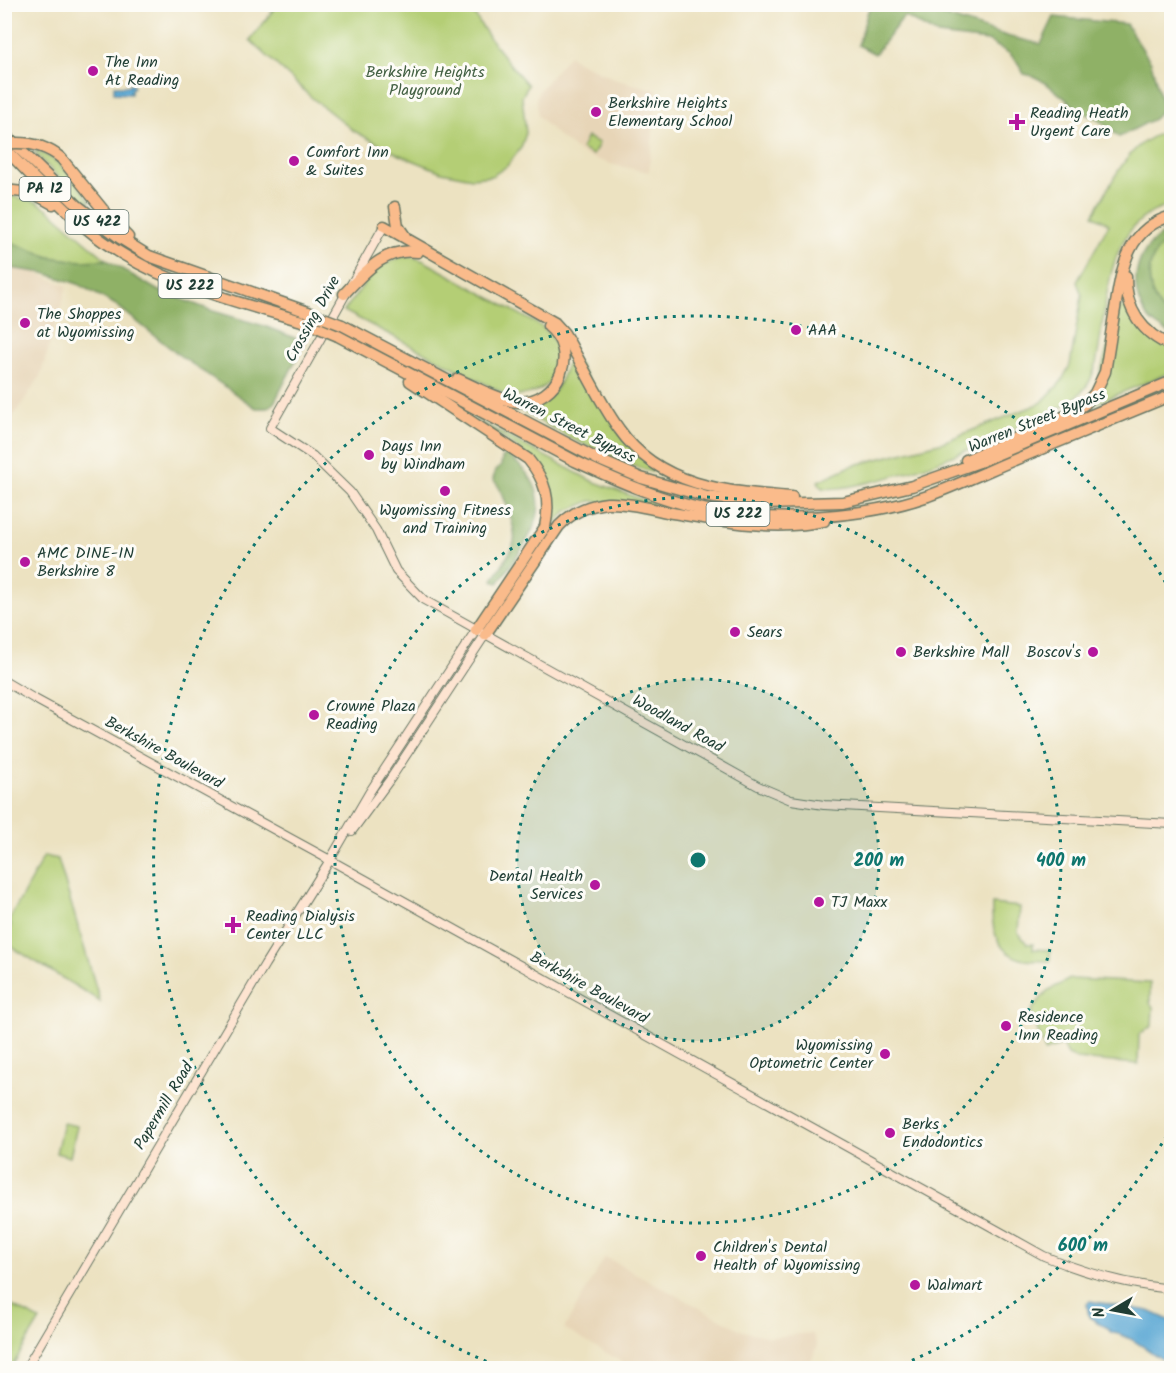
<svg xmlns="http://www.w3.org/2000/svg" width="1176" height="1373" font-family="Kalam,sans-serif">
<rect width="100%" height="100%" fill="#fdfcf7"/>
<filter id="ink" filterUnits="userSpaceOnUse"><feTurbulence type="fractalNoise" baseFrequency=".0167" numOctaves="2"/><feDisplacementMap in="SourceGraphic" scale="12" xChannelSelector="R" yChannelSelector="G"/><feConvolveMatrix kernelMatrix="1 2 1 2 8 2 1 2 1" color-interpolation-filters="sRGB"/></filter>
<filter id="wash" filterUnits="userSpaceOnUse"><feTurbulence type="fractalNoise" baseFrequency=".008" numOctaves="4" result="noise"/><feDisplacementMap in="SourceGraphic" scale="24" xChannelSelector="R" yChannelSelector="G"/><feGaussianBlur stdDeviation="1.35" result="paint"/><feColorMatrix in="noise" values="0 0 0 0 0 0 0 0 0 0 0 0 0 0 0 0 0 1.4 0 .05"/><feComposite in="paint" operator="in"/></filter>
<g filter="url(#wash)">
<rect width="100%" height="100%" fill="#ece2c1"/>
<g fill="#e7d5b7">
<polygon points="569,55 579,62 617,80 657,90 649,172 614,165 584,155 558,136 538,116 536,99 539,91"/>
<polygon points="9,261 67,286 40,377 5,428 4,262"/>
<polygon points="605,1257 743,1331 770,1337 812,1333 818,1346 807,1368 633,1368 564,1329"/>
</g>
<g fill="#b4ce74" stroke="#6a8654" stroke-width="1.5">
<path d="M278 4 469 5C486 36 504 59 528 85L522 97 526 133 521 148 507 166 492 176 472 178 442 172 400 155 354 131 311 97 250 40Z"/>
<path d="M1171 129V206C1110 217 1108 291 1100 340 1098 354 1096 371 1088 384 1072 408 1037 418 1011 430 964 452 918 472 866 483 851 486 837 490 822 488L818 481 851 466 943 442 1041 403 1061 382 1070 365 1082 295 1077 282 1109 224 1093 215C1107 192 1120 161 1141 144 1150 137 1161 133 1171 129Z"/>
<polygon points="587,137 599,143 593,155 581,149"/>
<path d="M33 151C59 155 74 181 90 200V203L73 192Z"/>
<polygon points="11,196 37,202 49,210 107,260 80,261 49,257 5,240 4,197"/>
<path d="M1171 241V317C1150 306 1141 268 1159 249 1162 246 1168 244 1171 241Z"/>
<path d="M401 257H413L424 261 541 326C579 358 550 405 503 393L344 311 376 268Z"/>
<polygon points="1126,306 1171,349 1171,372 1090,406 1120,307"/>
<path d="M567 364H579L594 392 653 466 652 472C602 457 557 431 511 405 549 399 554 402 567 364Z"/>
<path d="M475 419 592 481 664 508 591 501 567 511 552 526C560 464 518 450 475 419Z"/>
<polygon points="44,856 58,859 100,1001 5,943 11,924 8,922"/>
<path d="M992 904 1020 907 1018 932 1027 944H1033V949L1050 950V961C1041 960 1030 962 1021 959 996 952 991 927 992 904Z"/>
<polygon points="1070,979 1150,983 1150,1003 1153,1007 1152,1026 1139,1034 1138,1064 1077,1059 1068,1055 1063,1045 1045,1051 1031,1011 1047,991"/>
<polygon points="63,1123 77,1126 70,1157 56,1153"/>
<polygon points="4,1302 40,1320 11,1368 5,1368"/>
</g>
<g fill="#8fb166" stroke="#57774d" stroke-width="1.5">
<path d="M874 5H910L1010 37 1041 44 1054 17 1126 24 1151 62 1163 108 1154 119 1119 137C1113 132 1107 127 1101 122 1094 117 1086 115 1080 110 1062 99 1046 77 1024 74L1018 63 1009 53 988 41 938 35 904 16 875 54 858 45 868 11Z"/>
<path d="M1171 230V241C1168 244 1162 246 1159 249 1141 268 1150 306 1171 317V334C1162 329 1152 324 1146 315 1125 284 1138 243 1171 230Z"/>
<polygon points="5,240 49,257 80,261 107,260 157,290 213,311 264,326 305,342 274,403 267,408 256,408 179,355 116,305 78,284 44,273 10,268 5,269"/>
<path d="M506 454C567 498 530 537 498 583L493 580C498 570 512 552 514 542 517 530 502 486 493 480L495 471 501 466 502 458Z"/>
</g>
<g fill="#5ba8d4" stroke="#3d7284" stroke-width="1.5">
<polygon points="131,83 134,87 131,89 131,94 114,93 114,86 129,86"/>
<path d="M1090 1301 1149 1311 1171 1321V1363H1167C1154 1355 1127 1332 1111 1333L1108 1328 1089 1317 1087 1303Z"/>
</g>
</g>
<g filter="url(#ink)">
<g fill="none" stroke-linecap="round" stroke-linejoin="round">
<g stroke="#677765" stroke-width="10">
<g id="secondary">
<polyline points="384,226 270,428 313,456 350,492 376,530 396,571 424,600 758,786 791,800 824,805 1172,824"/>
<path d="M4 681 33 698 330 860 1044 1256C1085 1273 1128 1285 1172 1289"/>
<polyline points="352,831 391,778 485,635"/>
<polyline points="26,1368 265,964 330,860 369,793 476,630"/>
</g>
</g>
<g stroke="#677765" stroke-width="13">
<g id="highway">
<polyline points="4,134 78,206 120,238 149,256 308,312"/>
<path d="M4 148C31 175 57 203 86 228 147 280 227 299 302 321"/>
<polyline points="61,158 113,222 128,237"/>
<polyline points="4,190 33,193 53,204"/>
<polyline points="395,207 398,226 405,236"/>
<path d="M384 226 555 323 564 333C583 365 598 400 619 429 659 487 728 492 792 497"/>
<path d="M1126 276C1125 309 1142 334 1172 346"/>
<path d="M344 294C365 272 385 247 418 252"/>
<polyline points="342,325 599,460 641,478 707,497 766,504 843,502 912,486 982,461 1172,381"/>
<path d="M338 336 575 461C618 481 661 500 707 510 772 524 865 518 928 496 960 484 992 469 1024 456 1073 436 1122 416 1172 395"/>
<path d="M458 379C473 386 503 402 519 402 559 402 580 352 548 326"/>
<path d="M410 381 528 459C546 481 551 500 545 527L476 630"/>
<path d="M966 460 1072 413 1085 404 1095 393 1105 372C1109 349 1112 326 1116 303 1122 266 1129 227 1172 216"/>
<path d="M485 635 559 526C572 512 588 505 607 503 627 502 648 508 667 512 714 520 776 532 824 521"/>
</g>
</g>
<use href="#secondary" stroke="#fde4d1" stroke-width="8"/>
<use href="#highway" stroke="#fabb8b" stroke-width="10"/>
<g stroke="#677765" stroke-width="13" stroke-linecap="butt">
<g id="highway-bridge">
<path d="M4 144C25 141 44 144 61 158"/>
<polyline points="308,312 342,325"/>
<polyline points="302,321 338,336"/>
</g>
</g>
<use href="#highway-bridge" stroke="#fabb8b" stroke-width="10"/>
</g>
</g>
<circle cx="698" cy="860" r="181" fill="#0f766e" fill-opacity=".12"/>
<g fill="none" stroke="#0f766e" stroke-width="3" stroke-dasharray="3 6">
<circle cx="698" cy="860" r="181"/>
<circle cx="698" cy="860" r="363"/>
<path d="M1171 1128A544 544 0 0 1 893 1368M503 1368A544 544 0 1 1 1171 592"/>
</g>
<g fill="#b5179e" stroke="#fdfcf7" stroke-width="2">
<circle cx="93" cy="71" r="6"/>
<circle cx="596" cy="112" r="6"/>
<path d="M1014 113h6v6h6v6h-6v6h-6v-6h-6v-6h6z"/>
<circle cx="294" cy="161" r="6"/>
<circle cx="25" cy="323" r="6"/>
<circle cx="796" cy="330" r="6"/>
<circle cx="369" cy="455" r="6"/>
<circle cx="445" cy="491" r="6"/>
<circle cx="25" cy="562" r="6"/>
<circle cx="735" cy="632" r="6"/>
<circle cx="901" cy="652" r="6"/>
<circle cx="1093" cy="652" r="6"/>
<circle cx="314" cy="715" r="6"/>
<circle cx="595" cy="885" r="6"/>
<circle cx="819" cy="902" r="6"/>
<path d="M230 916h6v6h6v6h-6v6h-6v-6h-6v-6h6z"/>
<circle cx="1006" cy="1026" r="6"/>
<circle cx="885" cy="1054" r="6"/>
<circle cx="890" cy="1133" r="6"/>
<circle cx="701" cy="1256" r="6"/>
<circle cx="915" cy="1285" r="6"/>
</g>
<g text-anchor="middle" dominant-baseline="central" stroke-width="6" stroke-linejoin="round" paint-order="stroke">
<g fill="#fdfcf7" stroke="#62766e" stroke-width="1.5">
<rect x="19.5" y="177" width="51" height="24" rx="4.5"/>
<rect x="65.5" y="210" width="63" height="24" rx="4.5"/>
<rect x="158.5" y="274" width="63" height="24" rx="4.5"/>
<rect x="706.5" y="502" width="63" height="24" rx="4.5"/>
</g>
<g font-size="15" font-weight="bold" fill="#1f3d34">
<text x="45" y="189">PA 12</text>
<text x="97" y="222">US 422</text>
<text x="190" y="286">US 222</text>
<text x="738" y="514">US 222</text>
</g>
<g font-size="16" fill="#1f3d34" stroke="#fdfcf7" text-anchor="start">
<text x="105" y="62">The Inn<tspan x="105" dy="18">At Reading</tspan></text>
<text x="608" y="103">Berkshire Heights<tspan x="608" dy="18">Elementary School</tspan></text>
<text x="1030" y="113">Reading Heath<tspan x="1030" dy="18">Urgent Care</tspan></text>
<text x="306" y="152">Comfort Inn<tspan x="306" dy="18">&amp; Suites</tspan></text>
<text x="37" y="314">The Shoppes<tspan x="37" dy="18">at Wyomissing</tspan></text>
<text x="808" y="330">AAA</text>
<text x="381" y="446">Days Inn<tspan x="381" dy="18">by Windham</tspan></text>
<text x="445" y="510" text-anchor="middle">Wyomissing Fitness<tspan x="445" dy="18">and Training</tspan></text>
<text x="37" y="553">AMC DINE-IN<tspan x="37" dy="18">Berkshire 8</tspan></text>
<text x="747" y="632">Sears</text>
<text x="913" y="652">Berkshire Mall</text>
<text x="1081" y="652" text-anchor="end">Boscov's</text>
<text x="326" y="706">Crowne Plaza<tspan x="326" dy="18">Reading</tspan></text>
<text x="583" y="876" text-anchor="end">Dental Health<tspan x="583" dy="18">Services</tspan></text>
<text x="831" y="902">TJ Maxx</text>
<text x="246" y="916">Reading Dialysis<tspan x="246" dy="18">Center LLC</tspan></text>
<text x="1018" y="1017">Residence<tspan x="1018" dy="18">Inn Reading</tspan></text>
<text x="873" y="1045" text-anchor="end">Wyomissing<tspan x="873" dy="18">Optometric Center</tspan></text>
<text x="902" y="1124">Berks<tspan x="902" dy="18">Endodontics</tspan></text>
<text x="713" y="1247">Children's Dental<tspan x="713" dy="18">Health of Wyomissing</tspan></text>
<text x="927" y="1285">Walmart</text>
</g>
<g font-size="16" fill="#446144" stroke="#fdfcf7">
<text x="425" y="72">Berkshire Heights<tspan x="425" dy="18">Playground</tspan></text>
</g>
<g font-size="16" fill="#1f3d34" stroke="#fdfcf7">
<text transform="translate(313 319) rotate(-61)">Crossing Drive</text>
<text transform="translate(1037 421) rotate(-22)">Warren Street Bypass</text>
<text transform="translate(569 426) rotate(27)">Warren Street Bypass</text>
<text transform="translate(678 724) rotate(29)">Woodland Road</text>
<text transform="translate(164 753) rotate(29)">Berkshire Boulevard</text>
<text transform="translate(589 988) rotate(29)">Berkshire Boulevard</text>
<text transform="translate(164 1106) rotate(-59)">Papermill Road</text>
</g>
</g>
<circle cx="698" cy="860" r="9" fill="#0f766e" stroke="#fdfcf7" stroke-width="3"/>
<g font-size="18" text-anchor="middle" font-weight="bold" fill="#0f766e" stroke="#fdfcf7" stroke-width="6" stroke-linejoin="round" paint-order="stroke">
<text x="879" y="866">200 m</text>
<text x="1061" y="866">400 m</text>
<text x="1083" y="1251">600 m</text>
</g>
<rect width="1176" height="1373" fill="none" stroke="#fdfcf7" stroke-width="24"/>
<g transform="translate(1113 1310) rotate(260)" stroke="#fdfcf7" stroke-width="4.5" paint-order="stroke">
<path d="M0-4.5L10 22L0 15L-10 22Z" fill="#1f3d34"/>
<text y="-9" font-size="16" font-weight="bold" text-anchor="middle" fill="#1f3d34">N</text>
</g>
</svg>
